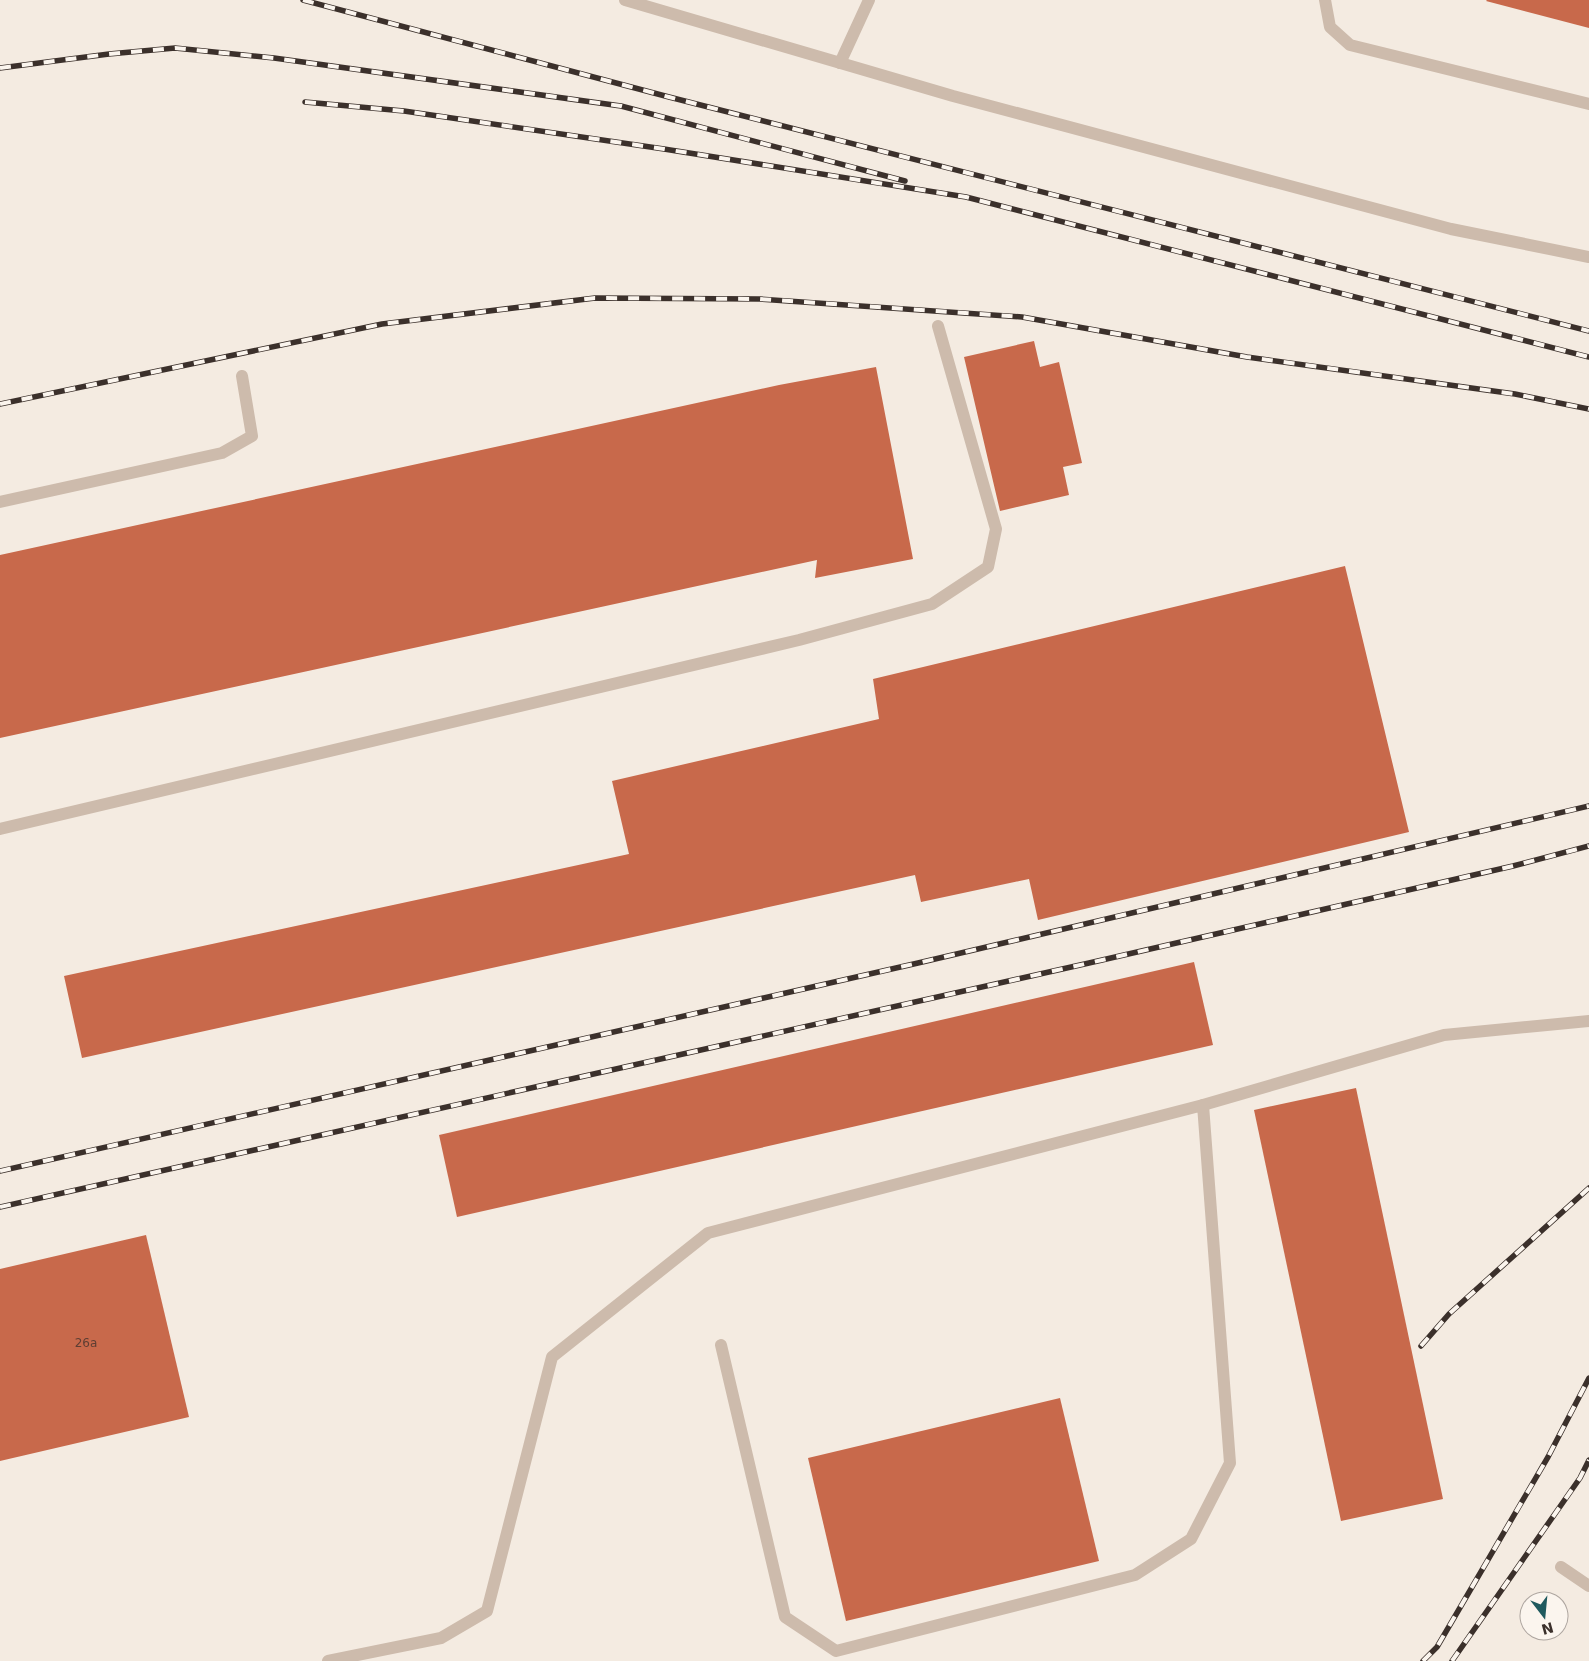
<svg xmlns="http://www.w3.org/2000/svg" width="1589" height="1661" font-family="'DejaVu Sans',sans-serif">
<rect width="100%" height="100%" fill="#f4ebe1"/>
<g fill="#c8694b">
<polygon points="1487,0 1589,0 1589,28 1486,1"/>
<polygon points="1034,341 1040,367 1059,362 1082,463 1063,467 1069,495 1000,511 964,357"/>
<polygon points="876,367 913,559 815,578 817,560 0,738 0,555 779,385"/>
<polygon points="1345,566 1409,832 1038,920 1029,879 921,902 915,875 82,1058 64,976 629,854 612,781 879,719 873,679"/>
<polygon points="1194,962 1213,1045 457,1217 439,1135"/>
<polygon points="1356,1088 1443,1499 1341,1521 1254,1110"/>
<polygon points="146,1235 189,1417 0,1461 0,1269"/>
<polygon points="1060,1398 1099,1561 846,1621 808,1458"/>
</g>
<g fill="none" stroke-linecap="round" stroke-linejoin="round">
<g stroke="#cdbbac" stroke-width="12">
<polyline points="625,0 953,96 1451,229 1589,257"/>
<polyline points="1325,0 1330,27 1350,45 1589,104"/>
<polyline points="840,63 869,0"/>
<polyline points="0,502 222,453 252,436 242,376"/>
<polyline points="0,829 799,640 932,604 988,567 996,529 938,326"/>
<polyline points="1203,1105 1444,1035 1589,1021"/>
<polyline points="1561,1567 1589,1586"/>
<polyline points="328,1661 441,1638 487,1611 552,1357 708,1233 1203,1105 1230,1463 1191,1539 1135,1575 836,1651 785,1617 721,1345"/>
</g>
<g stroke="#3b302b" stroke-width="5.5">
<g id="rail">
<polyline points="303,0 669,97 1589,331"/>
<polyline points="0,68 109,54 175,48 274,58 621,106 905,181"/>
<polyline points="305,102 404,111 664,149 966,197 1589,357"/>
<polyline points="0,404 382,324 595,298 760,299 1022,317 1247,357 1515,394 1589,409"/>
<polyline points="0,1171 918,963 1589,806"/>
<polyline points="0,1207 1089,963 1513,866 1589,846"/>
<polyline points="1421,1346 1449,1314 1589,1188"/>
<polyline points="1423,1661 1437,1647 1548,1457 1589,1378"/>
<polyline points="1452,1661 1580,1478 1589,1460"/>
</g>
</g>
<use href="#rail" stroke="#fbf5ee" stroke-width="4" stroke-dasharray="11" stroke-linecap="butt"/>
</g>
<g text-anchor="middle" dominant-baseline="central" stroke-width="4.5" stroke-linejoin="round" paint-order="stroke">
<g font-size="12" fill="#5e3e33">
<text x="86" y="1343">26а</text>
</g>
</g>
<g transform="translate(1544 1616) rotate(164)"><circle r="24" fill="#fbf5ee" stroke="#aea6a0"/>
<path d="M0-4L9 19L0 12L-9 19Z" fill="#1f5a5e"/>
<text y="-8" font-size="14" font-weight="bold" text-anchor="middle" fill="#3b302b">N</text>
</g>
</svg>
